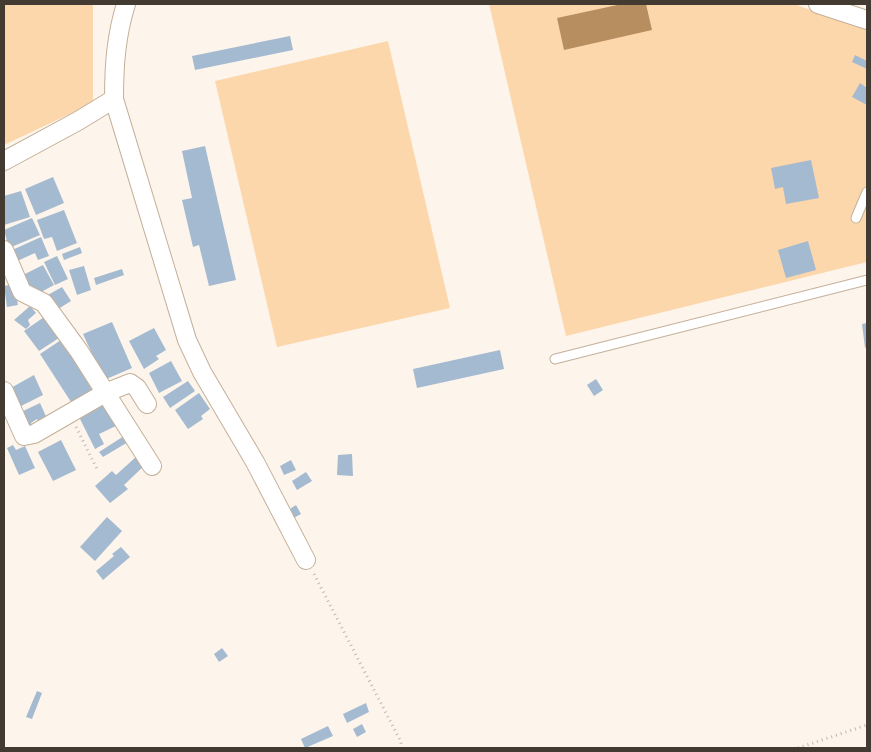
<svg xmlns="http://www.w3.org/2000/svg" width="871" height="752" font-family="'Exo 2',sans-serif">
<rect width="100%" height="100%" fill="#fdf4eb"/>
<g fill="#fdd7ac">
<polygon points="4,4 93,4 93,103 4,145"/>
<polygon points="489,4 794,4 867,30 867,262 566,336"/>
<polygon points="388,41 450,308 277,347 215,81"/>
</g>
<polygon fill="#b68e60" points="622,4 646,4 652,30 564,50 557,18"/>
<g fill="#a4bad0">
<polygon points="290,36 293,50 195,70 192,56"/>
<polygon points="855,55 867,61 867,69 852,62"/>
<polygon points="860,83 867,88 867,105 852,97"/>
<polygon points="205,146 236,280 209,286 199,245 193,247 182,200 192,198 182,151"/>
<polygon points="811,160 819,198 786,204 783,187 775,189 771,168"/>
<polygon points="53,177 64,203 36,215 25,189"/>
<polygon points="21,191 30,217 4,225 4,196"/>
<polygon points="64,210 77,243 57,251 52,237 44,239 37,220"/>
<polygon points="32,218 40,235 9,248 4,230"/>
<polygon points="41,237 49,256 38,260 35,253 15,262 10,251"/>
<polygon points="808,241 816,270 786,278 778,250"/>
<polygon points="80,247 82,253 64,260 62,254"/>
<polygon points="57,256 68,279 55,285 44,262"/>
<polygon points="43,265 54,285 32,297 21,276"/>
<polygon points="84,266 91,290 77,295 69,270"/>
<polygon points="122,269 124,275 96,285 94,278"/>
<polygon points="14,284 18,305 7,307 4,286"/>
<polygon points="62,287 71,301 55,311 46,296"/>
<polygon points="30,306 36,313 28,320 30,325 26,329 14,320"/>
<polygon points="47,315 62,336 39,351 24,331"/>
<polygon points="112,322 132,368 104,380 83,334"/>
<polygon points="867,323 867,347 865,348 862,324"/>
<polygon points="154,328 166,350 156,356 159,359 144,369 129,341"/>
<polygon points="64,338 97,389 73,405 40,354"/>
<polygon points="500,350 504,369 417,388 413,369"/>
<polygon points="171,361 182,381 159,393 149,373"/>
<polygon points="34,375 43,395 17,408 9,389"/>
<polygon points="596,379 603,390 594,396 587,385"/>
<polygon points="188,381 195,391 170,408 163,397"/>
<polygon points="199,393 210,409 201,416 203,419 188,429 175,410"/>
<polygon points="40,403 49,423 42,428 37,419 31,423 35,430 28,435 19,413"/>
<polygon points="107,403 118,425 99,434 104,444 95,449 79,417"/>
<polygon points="124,436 128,442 103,457 99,452"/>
<polygon points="61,440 76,470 53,481 38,452"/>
<polygon points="13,445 16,450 25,446 35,468 19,475 7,448"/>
<polygon points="352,454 353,476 337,475 338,455"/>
<polygon points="137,456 145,465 124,485 128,489 110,503 95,486 112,471 116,475"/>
<polygon points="291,460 296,470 284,475 280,466"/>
<polygon points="306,472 312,481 297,490 292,481"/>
<polygon points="296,505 301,514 290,520 285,512"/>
<polygon points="107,517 122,531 95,561 80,547"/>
<polygon points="121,547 130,557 103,580 96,571 114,556 112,554"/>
<polygon points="222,648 228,656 219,662 214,654"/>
<polygon points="37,691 42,693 32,719 26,717"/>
<polygon points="366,703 369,712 347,723 343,714"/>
<polygon points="362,724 366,732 357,737 353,729"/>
<polygon points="328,726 333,736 305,748 301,739"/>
</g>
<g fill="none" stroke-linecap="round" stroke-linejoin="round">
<g stroke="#c4b099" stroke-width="11">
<g id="service">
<polyline points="856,218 867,192"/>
<polyline points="555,359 867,280"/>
</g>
</g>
<g stroke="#c4b099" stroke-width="20">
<g id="minor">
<polyline points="818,4 867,20"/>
<polyline points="114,99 187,340 202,372 255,462 306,560"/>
<path d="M4 161 78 121 114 99C114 66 116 36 126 4"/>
<polyline points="4,250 22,292 44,303 79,351 152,466"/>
<polyline points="4,391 24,436 34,434 105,393 130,383 137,388 147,404"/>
</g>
</g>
<g stroke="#c0b7ae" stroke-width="3" stroke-dasharray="1 4" stroke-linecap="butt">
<polyline points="76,427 97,469"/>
<polyline points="314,574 401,742 401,748"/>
<polyline points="798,748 867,725"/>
</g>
<use href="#service" stroke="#fff" stroke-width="9"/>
<use href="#minor" stroke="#fff" stroke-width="18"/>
</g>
<rect width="871" height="752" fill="none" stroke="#433a31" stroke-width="10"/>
</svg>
